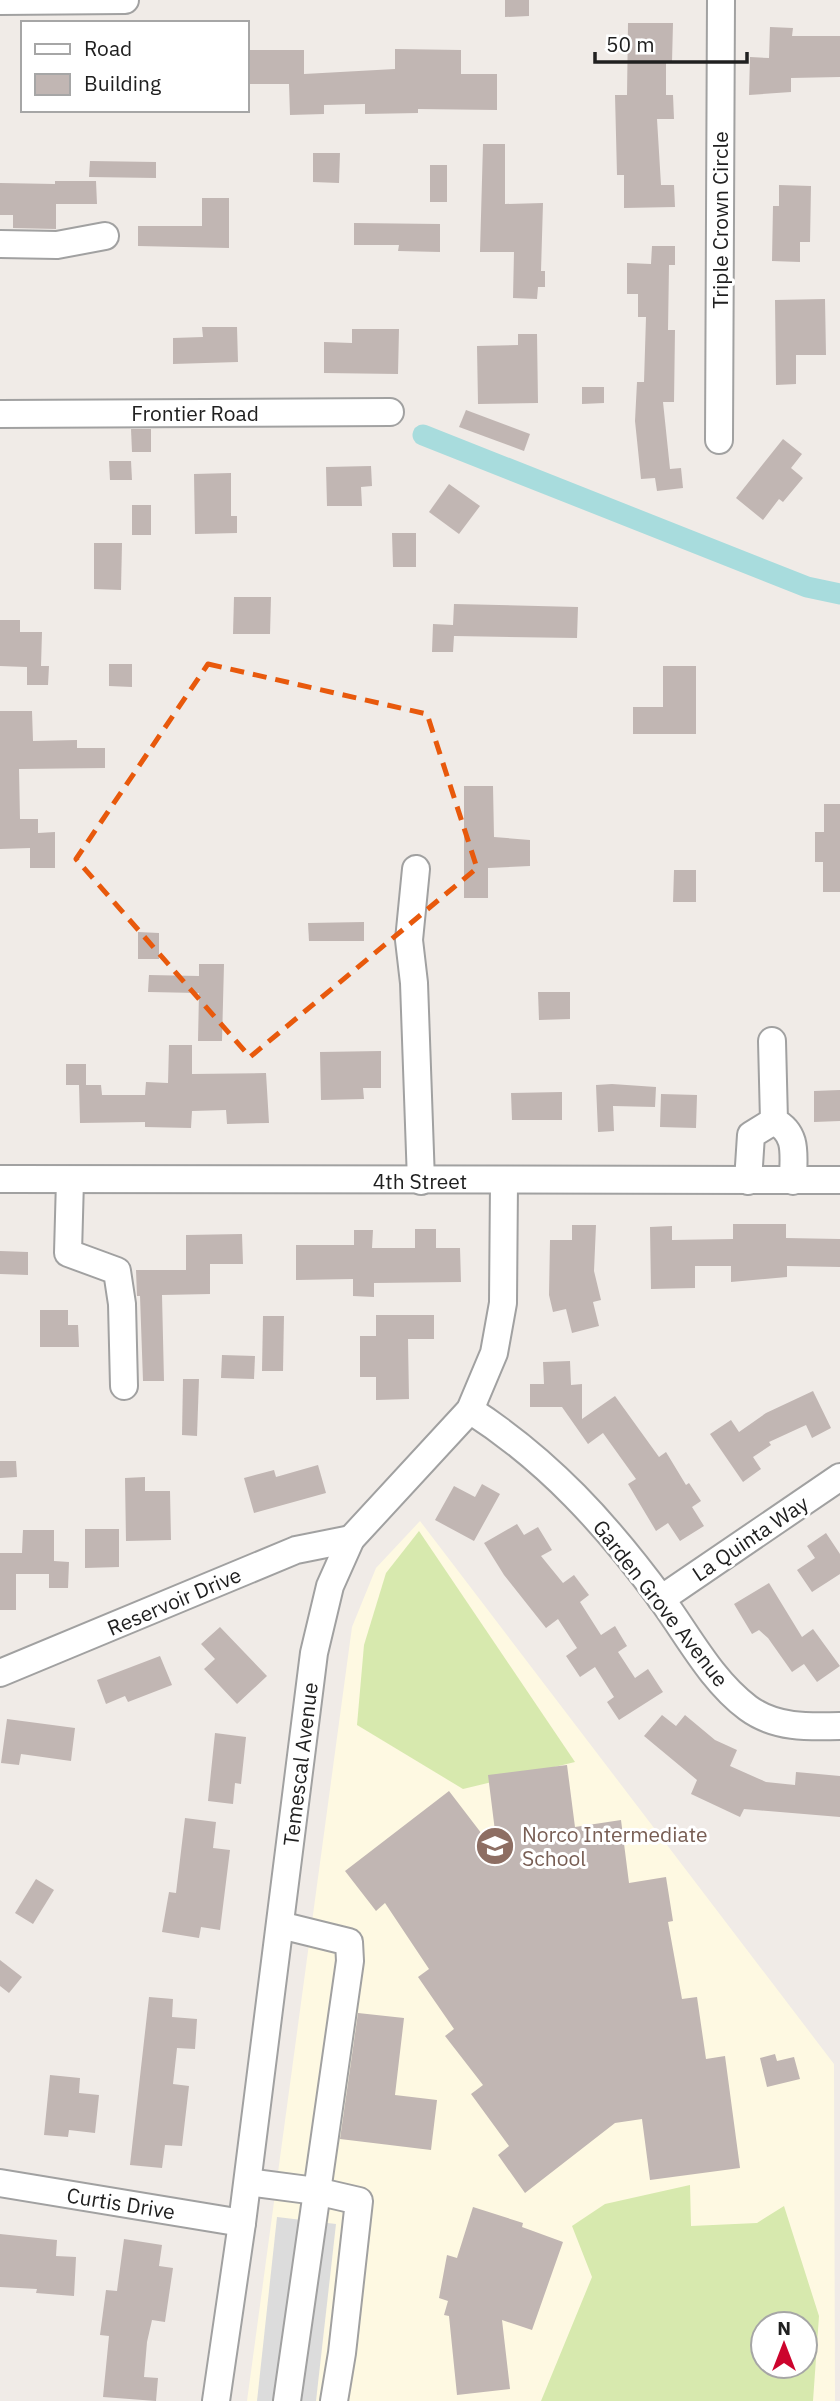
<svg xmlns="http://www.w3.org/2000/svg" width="840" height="2401" font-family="'IBM Plex Sans',sans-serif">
<rect width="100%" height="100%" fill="#f0ebe7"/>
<path fill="#fef9e2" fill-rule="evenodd" d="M420 1521 834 2064 835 2401H247L352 1627 376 1568ZM763 2324H805V2366H763Z"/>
<g fill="#d7e9ae" fill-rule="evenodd">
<polygon points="419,1531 575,1762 463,1789 357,1725 364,1645 386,1573"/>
<path d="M690 2185 691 2226 757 2223 784 2206 819 2316 813 2401H541L592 2277 572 2226 605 2204ZM763 2324H805V2366H763Z"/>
</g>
<polygon fill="#dcdcdc" points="277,2217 336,2224 316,2401 257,2401"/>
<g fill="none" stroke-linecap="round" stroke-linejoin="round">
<polyline stroke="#a8dcdd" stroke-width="21" points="423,435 807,587 840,594"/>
</g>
<g fill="#c1b6b3">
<polygon points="505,0 529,0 529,16 505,17"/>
<polygon points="628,23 673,23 672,62 666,62 666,95 673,95 674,119 657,119 661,185 674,185 675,207 624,208 624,175 617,175 615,95 627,95"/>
<polygon points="770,27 793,28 792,36 840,36 840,77 791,78 791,92 749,95 750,57 769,58"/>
<polygon points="395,49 461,50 461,74 497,74 497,110 418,109 418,113 365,114 365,104 324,105 324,114 290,115 289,84 247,84 247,50 304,50 304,74 395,69"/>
<polygon points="483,144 505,144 505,204 543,203 541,271 545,271 545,287 538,287 537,299 513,298 514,252 480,252"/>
<polygon points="313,153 340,153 339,183 313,182"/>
<polygon points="90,161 156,162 156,178 89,177"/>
<rect x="430" y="165" width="17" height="37"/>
<polygon points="55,181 96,181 97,204 56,204 56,229 13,228 13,215 0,215 0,183 55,184"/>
<polygon points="779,185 811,186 810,242 800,242 800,262 772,261 773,206 779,206"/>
<polygon points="202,198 229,198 229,248 138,246 138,226 202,226"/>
<polygon points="354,223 440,224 440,252 398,251 399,245 354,245"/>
<polygon points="652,246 675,246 675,265 669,265 668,330 675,330 674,402 663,402 670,469 681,468 683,488 657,491 655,478 641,479 635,421 637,382 644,382 646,317 638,317 638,294 627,294 627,263 651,264"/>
<polygon points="825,299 826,355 796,355 796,384 776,385 775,300"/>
<polygon points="202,327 237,327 238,362 173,364 173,338 203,337"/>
<polygon points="352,329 399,329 398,374 324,373 324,342 352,343"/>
<polygon points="518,334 537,334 538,403 478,404 477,346 518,345"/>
<polygon points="582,387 604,387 604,403 582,404"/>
<polygon points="466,410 530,434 524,451 459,427"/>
<polygon points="131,429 151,429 151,452 132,452"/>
<polygon points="783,439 802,454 791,468 803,478 783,502 779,499 763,520 736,498"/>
<polygon points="109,461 131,461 132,480 110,480"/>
<polygon points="371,466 372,486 361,487 362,506 327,506 326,467"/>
<polygon points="231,473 231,516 237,516 237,533 195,534 194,474"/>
<polygon points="449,484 480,506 459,534 429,512"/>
<rect x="132" y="505" width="19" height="30"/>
<polygon points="392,533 416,533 416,567 393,567"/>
<polygon points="94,543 122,543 121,590 94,589"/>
<polygon points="234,597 271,597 270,634 233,634"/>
<polygon points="454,604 578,607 577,638 454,636 453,652 432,652 433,624 453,625"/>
<polygon points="0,620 20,620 20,632 42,632 41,666 49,666 48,685 27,685 27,667 0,666"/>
<polygon points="109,664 132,664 132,687 109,686"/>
<polygon points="663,666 696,666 696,734 633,734 633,707 663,707"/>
<polygon points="0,711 32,711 33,741 77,740 77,748 105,748 105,768 19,769 20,819 38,819 38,833 55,832 55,868 30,868 30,848 0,849"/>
<polygon points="464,786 493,786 494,837 530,840 530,866 488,868 488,898 464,898"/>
<polygon points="824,804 840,804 840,892 823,892 823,862 815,862 815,832 824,832"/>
<polygon points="674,870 696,870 696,902 673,902"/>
<polygon points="364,922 364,941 309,941 308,923"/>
<polygon points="138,932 159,933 159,959 138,959"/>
<polygon points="199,964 224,964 222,1041 198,1041 199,993 148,992 149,975 199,976"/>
<polygon points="538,992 570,992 570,1019 539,1020"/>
<polygon points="169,1045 192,1045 192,1074 266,1073 269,1123 227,1124 226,1110 192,1111 191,1128 145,1127 145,1122 80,1123 79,1085 101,1085 102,1095 145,1095 146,1082 168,1083"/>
<polygon points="381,1051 381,1088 363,1088 364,1099 321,1100 320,1052"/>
<rect x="66" y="1064" width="20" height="21"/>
<polygon points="612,1084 656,1087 655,1107 613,1106 614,1131 598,1132 596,1085"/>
<polygon points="840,1090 840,1121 814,1122 814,1091"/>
<polygon points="562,1092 562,1120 512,1120 511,1093"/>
<polygon points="661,1094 697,1095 696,1128 660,1127"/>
<polygon points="733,1224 786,1224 786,1238 840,1239 840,1267 787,1266 787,1277 731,1282 731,1266 695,1266 695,1288 651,1289 650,1227 672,1226 672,1240 733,1239"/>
<polygon points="572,1225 596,1225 594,1271 601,1300 593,1302 599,1326 572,1333 566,1309 553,1312 549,1295 550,1240 572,1240"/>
<polygon points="415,1229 436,1229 436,1248 460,1248 461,1282 374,1283 374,1297 353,1296 353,1279 296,1280 296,1245 354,1245 354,1230 373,1230 372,1248 415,1248"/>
<polygon points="242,1234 243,1264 210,1264 210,1294 162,1295 164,1381 143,1381 140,1296 137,1296 136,1270 186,1270 186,1235"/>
<polygon points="0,1251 28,1252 28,1275 0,1274"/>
<polygon points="40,1310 68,1310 68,1325 78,1325 79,1347 40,1347"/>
<polygon points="376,1315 434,1315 434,1339 408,1339 409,1399 376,1400 376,1377 360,1377 360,1336 376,1336"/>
<polygon points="263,1316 284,1316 283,1371 262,1371"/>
<polygon points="222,1355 255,1356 254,1379 221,1378"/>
<polygon points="570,1361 571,1385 582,1384 582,1419 615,1396 659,1457 666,1452 686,1485 689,1483 701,1501 692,1507 704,1526 680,1541 668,1523 656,1531 628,1484 636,1479 603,1433 588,1444 562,1407 530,1407 530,1384 544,1384 543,1362"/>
<polygon points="183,1379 199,1379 197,1436 182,1435"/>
<polygon points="813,1391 831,1428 812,1438 806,1425 769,1442 771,1445 753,1457 761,1469 743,1482 710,1434 731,1420 739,1432 766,1413"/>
<polygon points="0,1461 16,1461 17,1477 0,1478"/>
<polygon points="318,1465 326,1493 254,1513 244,1478 274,1470 276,1477"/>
<polygon points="145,1477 145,1491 170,1491 171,1540 126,1541 125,1478"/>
<polygon points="482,1484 500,1494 474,1541 435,1520 454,1486 475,1497"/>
<polygon points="517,1524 524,1535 538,1527 552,1550 541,1556 563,1583 574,1575 589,1595 580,1602 601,1635 615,1626 627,1646 618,1652 635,1678 648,1669 663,1692 619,1720 607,1702 614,1697 595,1667 580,1677 566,1656 577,1648 558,1619 546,1628 504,1575 484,1543"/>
<polygon points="85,1529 119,1529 119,1567 85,1568"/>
<polygon points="23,1530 54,1530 54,1561 69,1562 68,1588 49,1588 49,1574 16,1574 16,1610 0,1610 0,1553 22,1553"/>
<polygon points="826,1533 840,1554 840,1574 812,1592 797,1570 815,1558 807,1546"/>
<polygon points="769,1583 802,1637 813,1629 840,1666 817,1682 804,1664 792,1672 768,1638 759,1630 752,1634 734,1604"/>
<polygon points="220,1627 267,1676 237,1704 204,1669 215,1659 201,1644"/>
<polygon points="160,1656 172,1685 128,1702 125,1696 106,1704 97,1680"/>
<polygon points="662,1715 676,1726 685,1715 715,1740 737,1750 730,1766 766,1782 795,1785 796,1772 840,1776 840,1817 744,1809 740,1817 691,1794 697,1780 644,1736"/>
<polygon points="7,1719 75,1728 71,1761 21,1754 19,1765 1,1763"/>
<polygon points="215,1733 246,1737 241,1784 235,1783 233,1804 208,1801"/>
<polygon points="567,1765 575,1827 621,1820 629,1883 666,1877 673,1921 668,1922 682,1999 697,1997 706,2059 725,2056 740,2168 650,2180 642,2119 615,2123 525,2193 498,2155 509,2146 471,2094 483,2085 445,2036 454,2029 418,1977 429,1969 385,1903 376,1911 345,1871 449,1791 498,1855 488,1775"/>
<polygon points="185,1818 216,1822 213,1848 230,1850 220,1930 201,1927 199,1938 162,1932 169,1892 176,1893"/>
<polygon points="36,1879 54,1890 33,1924 15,1913"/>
<polygon points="0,1960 22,1977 9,1993 0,1986"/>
<polygon points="149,1997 173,1999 172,2017 197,2019 195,2049 177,2048 173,2084 189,2086 182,2146 165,2145 162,2168 130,2165"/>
<polygon points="358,2013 404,2018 395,2095 437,2100 431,2150 340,2139"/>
<polygon points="775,2054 777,2061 794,2057 800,2079 767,2087 760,2058"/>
<polygon points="50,2075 80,2078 79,2093 99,2095 95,2133 69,2130 68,2137 44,2135"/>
<polygon points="473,2207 523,2223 522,2227 563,2242 532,2330 502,2320 510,2389 457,2395 449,2316 444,2315 448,2301 439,2298 447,2255 457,2258"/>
<polygon points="0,2234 57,2240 56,2256 76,2257 74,2296 36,2293 37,2289 0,2287"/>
<polygon points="124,2239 162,2245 159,2266 173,2268 165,2322 152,2320 147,2342 144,2377 158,2378 156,2401 103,2397 109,2336 100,2335 106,2290 117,2291"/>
</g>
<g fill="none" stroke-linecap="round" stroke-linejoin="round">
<g stroke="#a1a1a1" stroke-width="30">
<g id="minor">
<polyline points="0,1 125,0"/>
<polyline points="0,244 57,245 105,236"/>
<polyline points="0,414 390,412"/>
<polyline points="719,440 721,0"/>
<polyline points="416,869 409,940 414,983 421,1181"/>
<path d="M772 1041 774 1121C799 1134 793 1156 793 1181"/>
<polyline points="0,1179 840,1180"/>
<polyline points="70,1180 68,1253 117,1271 122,1304 124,1386"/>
<polyline points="748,1181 751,1135 774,1121"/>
<path d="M470 1410C548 1460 607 1525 662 1600 689 1637 711 1680 748 1708 775 1728 808 1727 840 1726"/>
<polyline points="661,1599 840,1477"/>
<polyline points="0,1673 296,1550 351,1539"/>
<polyline points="280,1925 349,1942 350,1961 287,2401"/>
<polyline points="248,2182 316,2191 359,2201 342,2353 334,2401"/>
<polyline points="0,2183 242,2223"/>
<polyline points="216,2401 242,2223 314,1653 330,1586 351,1539 470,1410 494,1353 503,1303 504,1182"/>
</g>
</g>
<use href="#minor" stroke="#fff" stroke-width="26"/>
</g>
<path fill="none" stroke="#e8590c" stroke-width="5" stroke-dasharray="14 9" stroke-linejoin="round" d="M208 664 427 714 477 868 250 1057 76 859Z"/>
<defs>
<g id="school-disc" transform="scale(2.0125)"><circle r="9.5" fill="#8d6e63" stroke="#fff"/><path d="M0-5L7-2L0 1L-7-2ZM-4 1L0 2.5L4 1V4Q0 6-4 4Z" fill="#fff"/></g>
</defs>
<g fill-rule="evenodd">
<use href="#school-disc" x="495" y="1846"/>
</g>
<g text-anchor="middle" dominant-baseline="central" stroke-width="6" stroke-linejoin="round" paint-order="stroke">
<g font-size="21" fill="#202020" stroke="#fff">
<text transform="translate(720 220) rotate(-90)">Triple Crown Circle</text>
<text x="195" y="413">Frontier Road</text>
<text x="420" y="1181">4th Street</text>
<text transform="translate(750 1538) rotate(-34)">La Quinta Way</text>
<text transform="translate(174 1601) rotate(-23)">Reservoir Drive</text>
<text transform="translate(661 1603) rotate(52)">Garden Grove Avenue</text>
<text transform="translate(300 1764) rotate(-83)">Temescal Avenue</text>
<text transform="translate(121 2203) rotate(9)">Curtis Drive</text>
</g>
<g font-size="21" fill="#785e54" stroke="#fff" text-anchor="start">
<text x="522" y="1834">Norco Intermediate<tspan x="522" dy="24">School</tspan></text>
</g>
</g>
<rect x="21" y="21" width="228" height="91" fill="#ffffff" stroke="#a6a6a6" stroke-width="2"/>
<rect x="35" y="44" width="35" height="10" fill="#ffffff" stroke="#a6a6a6" stroke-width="2"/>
<text x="84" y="56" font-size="21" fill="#202020">Road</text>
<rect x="35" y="74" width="35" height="21" fill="#c1b6b3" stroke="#a6a6a6" stroke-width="2"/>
<text x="84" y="91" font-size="21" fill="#202020">Building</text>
<g transform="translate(784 2345)"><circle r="33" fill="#ffffff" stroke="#a6a6a6" stroke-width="2"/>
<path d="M0-5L12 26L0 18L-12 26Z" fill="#cc042d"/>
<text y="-10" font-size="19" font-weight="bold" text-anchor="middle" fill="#202020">N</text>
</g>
<path d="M595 52v10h152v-10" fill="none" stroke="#202020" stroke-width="3.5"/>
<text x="606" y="52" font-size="21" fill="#202020" stroke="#ffffff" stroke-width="5" paint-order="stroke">50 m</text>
</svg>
